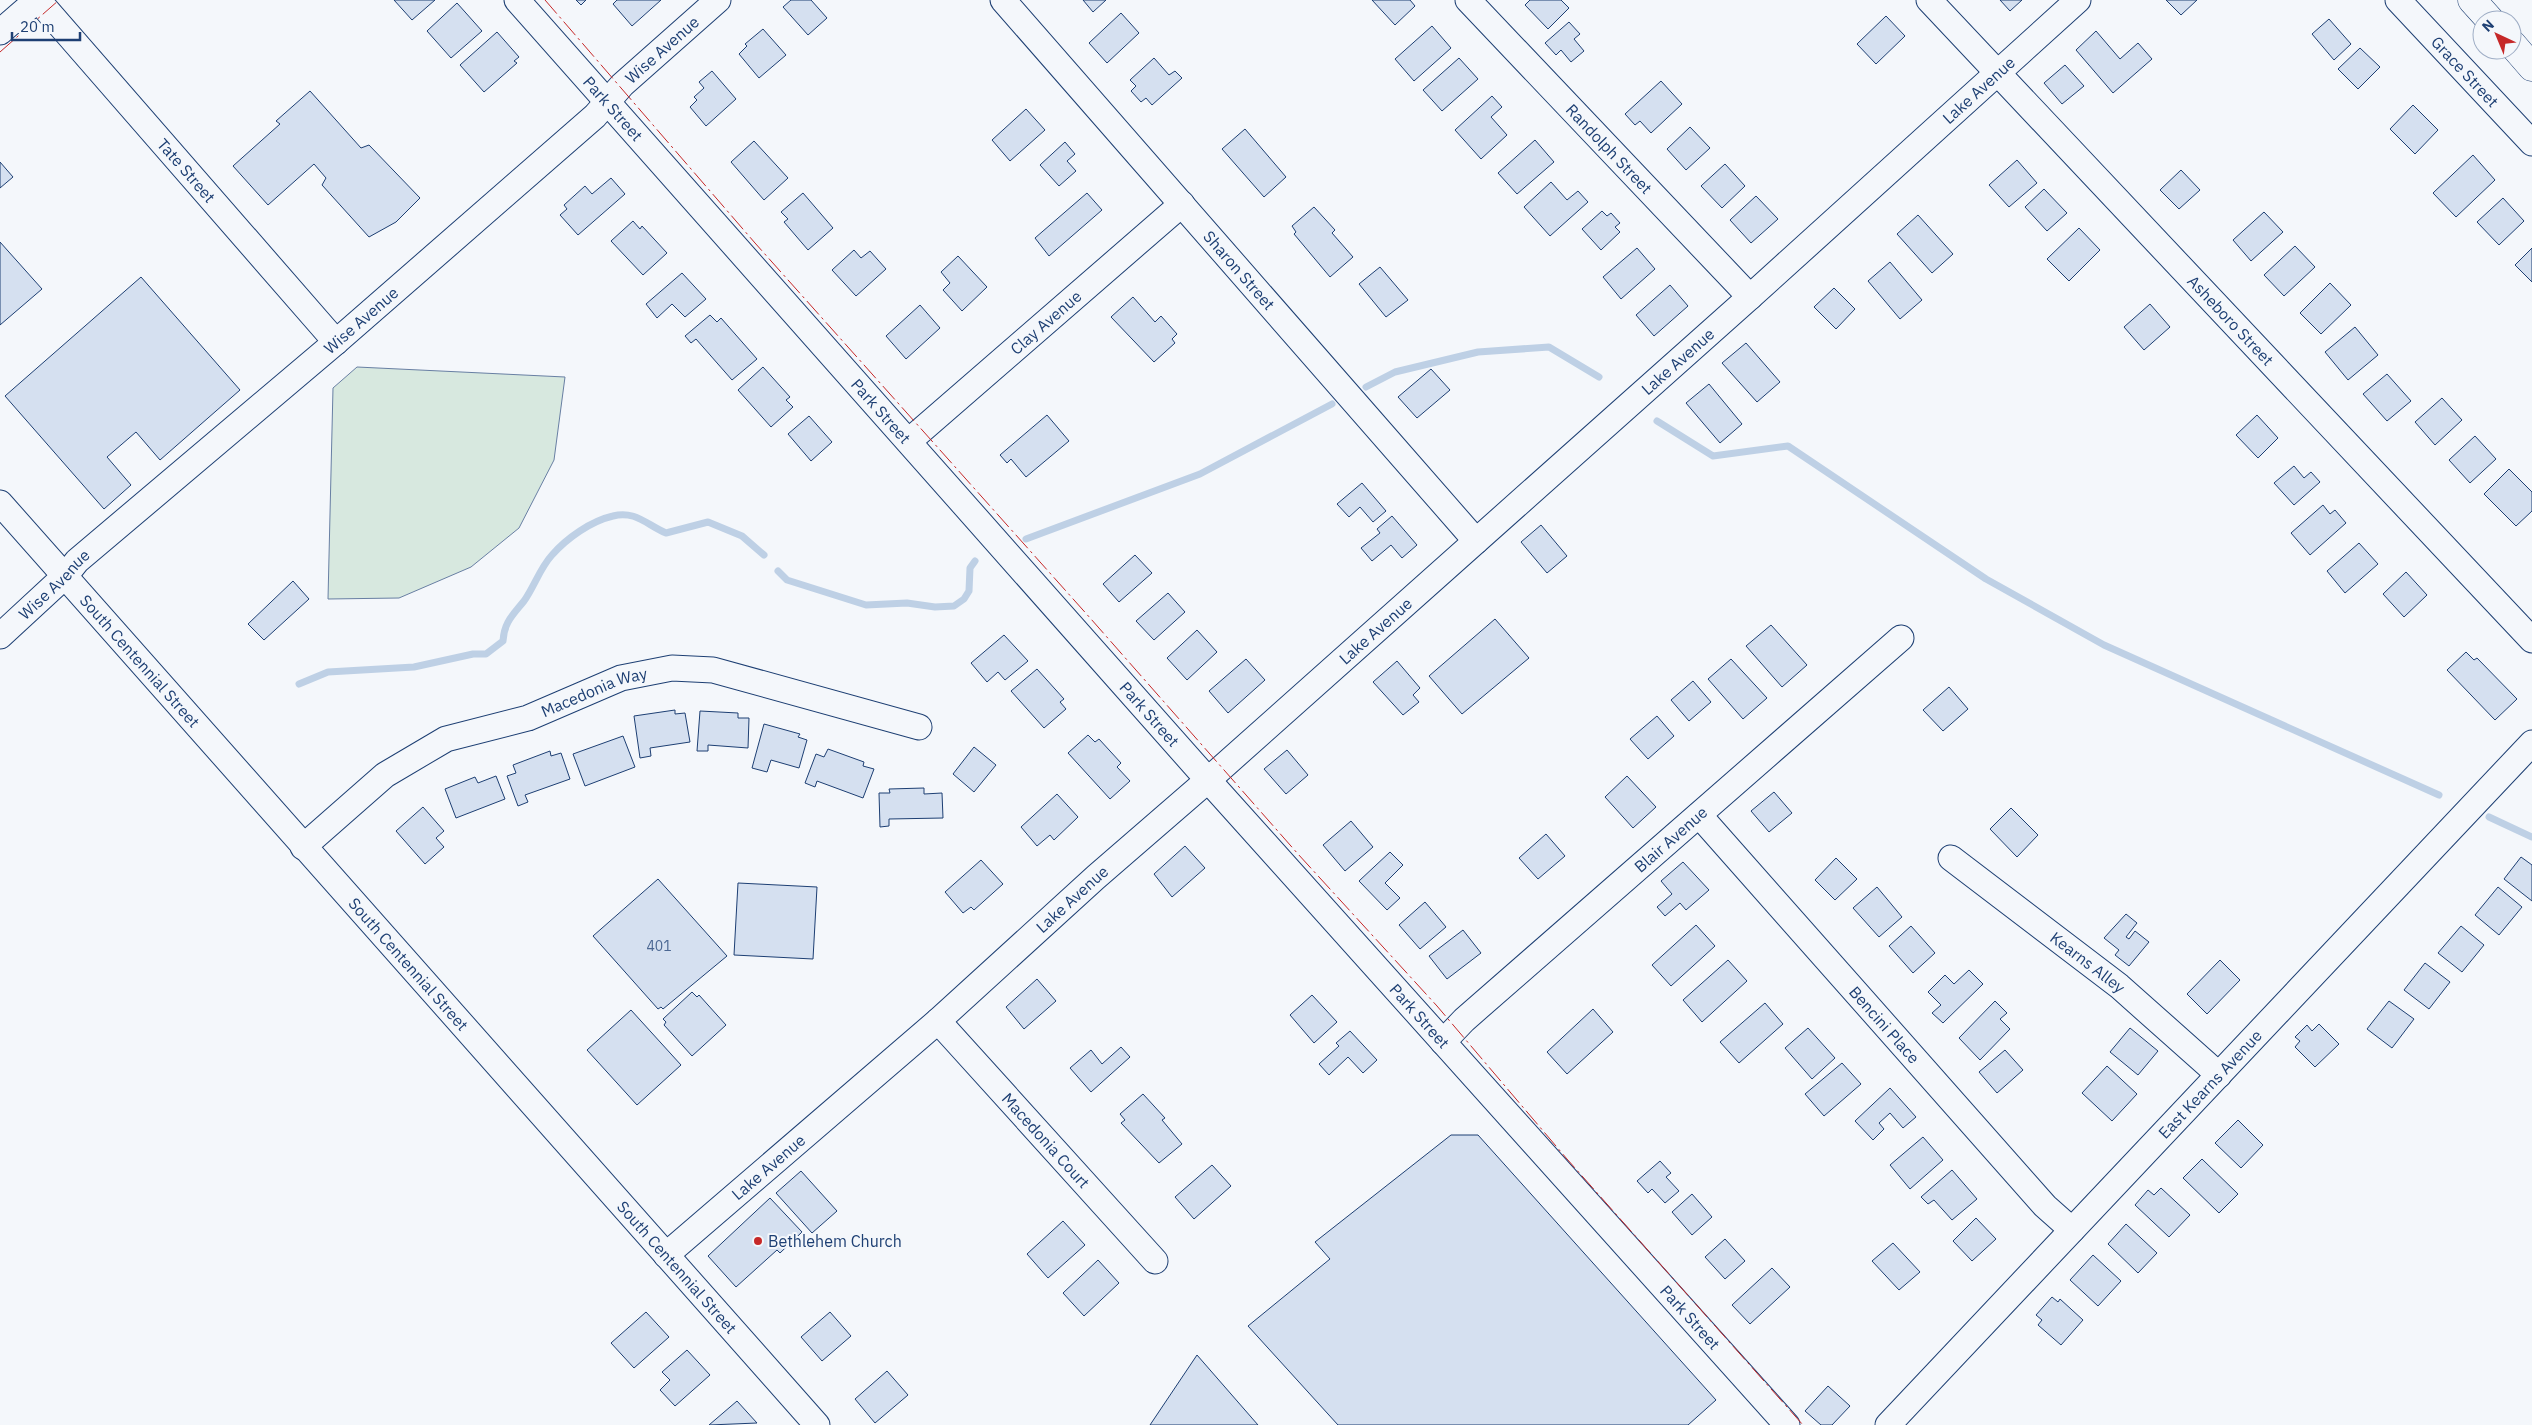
<svg xmlns="http://www.w3.org/2000/svg" width="2532" height="1425" font-family="'IBM Plex Sans',sans-serif">
<rect width="100%" height="100%" fill="#f4f7fb"/>
<polygon fill="#d7e8df" stroke="#687fa3" points="357,367 565,377 554,460 519,528 471,567 399,598 328,599 333,388"/>
<g fill="none" stroke-linecap="round" stroke-linejoin="round">
<g stroke="#bed0e5" stroke-width="7">
<polyline points="1366,387 1395,372 1478,352 1549,347 1599,377"/>
<polyline points="1657,421 1713,456 1788,446 1986,579 2104,645 2439,795"/>
<polyline points="1026,539 1200,474 1332,404"/>
<polyline points="778,571 787,580 866,605 907,603 935,607 954,606 964,599 969,591 970,568 975,561"/>
<path d="M299 684 328 672 414 667 473 654H486L503 641C504 622 513 615 524 601 534 587 540 568 552 555 567 538 591 521 613 516 635 510 647 525 666 533L708 522 742 536 764 555"/>
<polyline points="2489,817 2532,837"/>
</g>
</g>
<g fill="#d5e0f0" stroke="#1d3f73">
<polygon points="394,0 435,0 412,20"/>
<polygon points="576,0 586,0 581,5"/>
<polygon points="617,0 661,0 632,26 613,4"/>
<polygon points="791,0 811,0 827,18 808,35 783,7"/>
<polygon points="1083,0 1106,0 1093,12"/>
<polygon points="1372,0 1410,0 1415,6 1395,25"/>
<polygon points="1530,0 1561,0 1569,8 1548,29 1525,5"/>
<polygon points="2000,0 2022,0 2010,11"/>
<polygon points="2166,0 2197,0 2181,15"/>
<polygon points="457,3 482,31 451,58 427,31"/>
<polygon points="1121,13 1139,33 1107,63 1089,43"/>
<polygon points="1886,16 1905,36 1876,64 1857,44"/>
<polygon points="2329,19 2351,44 2334,60 2312,34"/>
<polygon points="1569,22 1580,34 1574,39 1584,51 1571,62 1561,50 1556,55 1545,43"/>
<polygon points="1432,26 1451,48 1414,81 1395,59"/>
<polygon points="763,29 786,55 759,78 739,54 747,46 745,44"/>
<polygon points="2096,31 2120,59 2138,43 2152,59 2113,93 2076,50"/>
<polygon points="497,32 519,57 514,61 517,63 484,92 460,65"/>
<polygon points="2360,48 2380,67 2358,89 2338,69"/>
<polygon points="1154,58 1169,75 1175,71 1182,78 1152,105 1146,98 1141,102 1131,91 1136,86 1130,80"/>
<polygon points="1459,58 1478,79 1442,111 1423,90"/>
<polygon points="2065,65 2084,86 2062,104 2044,83"/>
<polygon points="712,71 736,99 706,126 690,107 697,100 694,97 704,88 699,82"/>
<polygon points="1661,81 1682,104 1651,133 1640,121 1635,125 1625,114"/>
<polygon points="310,91 361,148 369,145 420,198 396,222 369,237 322,185 326,178 314,164 268,205 233,166 280,124 276,121"/>
<polygon points="1492,96 1502,107 1491,117 1507,135 1481,159 1455,130"/>
<polygon points="2413,105 2438,130 2415,154 2390,129"/>
<polygon points="1026,109 1045,130 1010,161 992,140"/>
<polygon points="1690,127 1710,148 1686,170 1667,149"/>
<polygon points="1245,129 1286,177 1264,197 1222,149"/>
<polygon points="1535,140 1554,162 1517,194 1498,173"/>
<polygon points="754,141 788,178 764,200 731,162"/>
<polygon points="1065,142 1075,154 1067,161 1076,171 1059,186 1040,165"/>
<polygon points="2473,155 2495,180 2456,217 2433,193"/>
<polygon points="2017,160 2037,183 2009,207 1989,185"/>
<polygon points="0,162 13,177 0,188"/>
<polygon points="1725,164 1745,186 1722,208 1701,186"/>
<polygon points="2181,170 2200,190 2179,209 2160,190"/>
<polygon points="611,178 625,194 578,235 560,215 567,209 564,205 585,186 592,194"/>
<polygon points="1551,182 1567,200 1578,191 1588,202 1550,236 1524,207"/>
<polygon points="2044,189 2067,213 2047,231 2025,207"/>
<polygon points="803,193 833,228 808,250 784,222 788,219 781,212"/>
<polygon points="1087,193 1102,210 1049,256 1035,238"/>
<polygon points="1756,196 1778,219 1751,243 1730,220"/>
<polygon points="2503,198 2524,221 2499,245 2477,222"/>
<polygon points="1314,207 1335,230 1332,233 1353,257 1330,277 1294,234 1296,232 1292,226"/>
<polygon points="1602,211 1607,216 1611,213 1620,223 1615,227 1620,232 1601,250 1582,229"/>
<polygon points="2264,212 2283,232 2251,261 2233,240"/>
<polygon points="1918,215 1953,254 1932,273 1897,234"/>
<polygon points="633,221 640,229 642,226 667,253 643,275 611,241"/>
<polygon points="2079,228 2100,250 2069,281 2047,259"/>
<polygon points="0,242 42,289 0,325"/>
<polygon points="2295,246 2315,267 2284,296 2264,275"/>
<polygon points="1637,248 1655,269 1621,299 1603,277"/>
<polygon points="2532,248 2532,282 2515,265"/>
<polygon points="854,250 861,258 870,251 886,269 856,296 832,270"/>
<polygon points="958,256 987,287 962,311 943,290 950,283 941,272"/>
<polygon points="1890,262 1922,300 1900,319 1868,281"/>
<polygon points="1380,267 1408,300 1386,317 1359,284"/>
<polygon points="682,273 706,299 685,317 672,304 657,318 646,304"/>
<polygon points="141,277 240,390 160,460 136,432 107,457 131,485 104,509 5,396"/>
<polygon points="2330,283 2351,305 2321,334 2300,313"/>
<polygon points="1670,285 1688,306 1654,336 1636,315"/>
<polygon points="1834,288 1855,309 1836,329 1814,307"/>
<polygon points="1133,297 1155,322 1161,316 1177,334 1172,339 1175,343 1154,362 1111,317"/>
<polygon points="2150,304 2170,327 2144,350 2124,327"/>
<polygon points="920,305 940,328 906,359 886,336"/>
<polygon points="710,315 717,322 721,318 757,359 732,380 696,339 691,343 685,336"/>
<polygon points="2355,327 2378,355 2348,380 2325,352"/>
<polygon points="1746,343 1780,382 1757,402 1722,363"/>
<polygon points="763,367 790,397 786,400 793,407 771,427 738,390"/>
<polygon points="1431,369 1450,390 1417,418 1398,397"/>
<polygon points="2387,374 2411,401 2387,421 2363,394"/>
<polygon points="1709,384 1742,424 1720,443 1686,403"/>
<polygon points="2442,398 2462,420 2435,445 2415,422"/>
<polygon points="1047,415 1069,441 1026,477 1011,459 1007,463 1000,455"/>
<polygon points="2257,415 2278,438 2258,458 2236,435"/>
<polygon points="809,416 832,442 811,461 788,434"/>
<polygon points="2475,436 2496,459 2470,483 2449,460"/>
<polygon points="2294,466 2304,478 2311,472 2320,482 2294,505 2274,483"/>
<polygon points="2509,469 2532,492 2532,511 2516,526 2484,494"/>
<polygon points="1362,483 1386,511 1373,522 1360,507 1349,517 1337,504"/>
<polygon points="2323,505 2330,514 2335,510 2346,523 2310,555 2291,533"/>
<polygon points="1392,516 1417,545 1402,558 1391,545 1372,561 1361,548 1380,533 1377,529"/>
<polygon points="1541,525 1567,556 1547,573 1521,542"/>
<polygon points="2359,543 2378,564 2345,593 2327,571"/>
<polygon points="1135,555 1152,573 1119,602 1103,584"/>
<polygon points="2406,572 2427,595 2404,617 2383,594"/>
<polygon points="293,581 309,599 264,640 248,624"/>
<polygon points="1168,593 1185,612 1154,640 1136,621"/>
<polygon points="1495,619 1529,658 1462,714 1429,676"/>
<polygon points="1771,625 1807,665 1782,687 1746,646"/>
<polygon points="1197,630 1217,652 1187,680 1167,658"/>
<polygon points="1004,635 1028,661 1005,680 998,672 987,682 971,663"/>
<polygon points="2466,652 2474,660 2477,658 2517,699 2495,720 2447,670"/>
<polygon points="1246,659 1265,680 1228,713 1209,691"/>
<polygon points="1731,659 1767,698 1743,719 1708,679"/>
<polygon points="1397,661 1420,688 1413,695 1419,702 1403,715 1373,682"/>
<polygon points="1037,669 1064,699 1060,702 1066,709 1044,728 1011,691"/>
<polygon points="1693,681 1711,702 1689,721 1671,700"/>
<polygon points="1949,687 1968,709 1943,731 1923,710"/>
<polygon points="675,710 675,714 685,713 690,742 650,748 651,756 640,758 634,716"/>
<polygon points="700,711 738,713 738,718 749,718 748,748 708,745 708,751 697,751"/>
<polygon points="1657,716 1674,736 1648,759 1630,739"/>
<polygon points="764,724 800,734 798,737 807,740 799,768 771,760 767,772 752,768"/>
<polygon points="1088,735 1095,742 1099,739 1121,763 1117,767 1130,781 1110,799 1068,753"/>
<polygon points="623,736 635,767 585,786 573,754"/>
<polygon points="974,747 996,765 974,792 953,774"/>
<polygon points="828,749 864,762 863,766 874,769 863,798 817,781 815,787 805,783 816,754 824,757"/>
<polygon points="1287,750 1308,775 1286,794 1264,769"/>
<polygon points="550,751 551,756 561,753 570,779 525,795 528,802 518,806 507,776 516,773 513,765"/>
<polygon points="496,776 505,799 456,818 445,789 475,777 478,783"/>
<polygon points="1627,776 1656,807 1633,828 1605,797"/>
<polygon points="924,788 924,794 942,793 943,818 889,819 889,826 880,827 879,793 890,793 889,789"/>
<polygon points="1774,792 1792,813 1769,832 1751,811"/>
<polygon points="1057,794 1078,817 1054,840 1050,835 1037,846 1021,827"/>
<polygon points="423,807 444,831 436,838 444,847 425,864 396,831"/>
<polygon points="2011,808 2038,835 2017,857 1990,829"/>
<polygon points="1351,821 1373,847 1345,871 1323,845"/>
<polygon points="1546,834 1565,856 1538,879 1519,858"/>
<polygon points="1185,846 1205,868 1172,897 1154,874"/>
<polygon points="1390,852 1403,865 1385,883 1400,898 1387,910 1359,881"/>
<polygon points="2521,857 2532,865 2532,901 2504,879"/>
<polygon points="1836,858 1857,879 1835,900 1815,880"/>
<polygon points="981,860 1003,884 974,910 971,907 963,913 945,892"/>
<polygon points="1683,862 1709,890 1686,910 1680,903 1665,916 1657,907 1672,894 1661,881"/>
<polygon points="658,879 727,956 663,1009 661,1007 658,1009 593,936"/>
<polygon points="738,883 817,887 813,959 734,955"/>
<polygon points="1877,887 1902,917 1879,937 1853,908"/>
<polygon points="2498,887 2522,907 2499,935 2475,915"/>
<polygon points="1425,902 1446,927 1420,949 1399,925"/>
<polygon points="2126,914 2137,923 2126,937 2129,939 2135,931 2149,942 2129,966 2115,955 2119,950 2104,938"/>
<polygon points="1696,925 1715,946 1671,986 1652,965"/>
<polygon points="1911,926 1935,953 1913,973 1889,946"/>
<polygon points="2461,926 2484,945 2462,972 2438,953"/>
<polygon points="1463,930 1481,953 1447,979 1429,956"/>
<polygon points="1728,960 1747,981 1702,1022 1683,1000"/>
<polygon points="2220,960 2240,980 2207,1014 2187,994"/>
<polygon points="2425,963 2450,982 2429,1009 2404,990"/>
<polygon points="1969,970 1983,984 1943,1023 1932,1013 1941,1005 1928,992 1945,975 1954,984"/>
<polygon points="1037,979 1056,1001 1024,1029 1006,1007"/>
<polygon points="692,992 697,997 699,995 726,1025 692,1056 664,1025 666,1022 663,1019"/>
<polygon points="1312,995 1337,1022 1314,1043 1290,1015"/>
<polygon points="1995,1001 2007,1013 2000,1019 2010,1029 1980,1060 1959,1038"/>
<polygon points="2389,1001 2414,1019 2392,1048 2367,1029"/>
<polygon points="1765,1003 1783,1024 1739,1063 1720,1042"/>
<polygon points="1593,1009 1613,1032 1567,1074 1547,1052"/>
<polygon points="631,1010 681,1065 637,1105 587,1050"/>
<polygon points="2319,1024 2339,1044 2315,1067 2295,1047 2300,1041 2295,1037 2307,1025 2312,1031"/>
<polygon points="1808,1028 1835,1058 1812,1079 1785,1048"/>
<polygon points="2130,1028 2158,1051 2138,1075 2110,1052"/>
<polygon points="1350,1031 1377,1060 1363,1073 1348,1057 1329,1075 1319,1064 1339,1046 1336,1043"/>
<polygon points="1121,1047 1130,1057 1091,1092 1070,1068 1091,1050 1102,1064"/>
<polygon points="2005,1050 2023,1070 1997,1093 1979,1072"/>
<polygon points="1842,1063 1861,1084 1824,1116 1805,1094"/>
<polygon points="2107,1066 2137,1094 2112,1121 2082,1093"/>
<polygon points="1890,1088 1916,1117 1903,1128 1890,1113 1879,1123 1884,1129 1873,1140 1855,1121"/>
<polygon points="1143,1094 1165,1118 1162,1120 1182,1144 1159,1163 1121,1123 1125,1120 1120,1114"/>
<polygon points="2238,1120 2263,1145 2241,1168 2215,1143"/>
<polygon points="1451,1135 1478,1135 1716,1400 1688,1425 1338,1425 1248,1326 1330,1259 1315,1242"/>
<polygon points="1923,1137 1943,1160 1910,1189 1890,1165"/>
<polygon points="2202,1159 2238,1194 2219,1213 2183,1178"/>
<polygon points="1660,1161 1671,1173 1666,1177 1679,1191 1665,1203 1652,1189 1648,1193 1637,1181"/>
<polygon points="1212,1165 1231,1186 1194,1219 1175,1197"/>
<polygon points="1952,1170 1977,1199 1952,1220 1934,1200 1928,1204 1921,1197"/>
<polygon points="801,1171 837,1211 812,1233 776,1193"/>
<polygon points="2161,1188 2190,1215 2169,1237 2135,1205 2148,1190 2154,1195"/>
<polygon points="1692,1194 1712,1217 1692,1235 1672,1212"/>
<polygon points="770,1198 802,1232 780,1253 777,1250 736,1287 708,1256"/>
<polygon points="1976,1218 1996,1239 1972,1261 1953,1241"/>
<polygon points="1063,1221 1085,1245 1048,1278 1027,1254"/>
<polygon points="2126,1224 2157,1253 2138,1273 2108,1244"/>
<polygon points="1725,1239 1745,1261 1725,1279 1705,1257"/>
<polygon points="1893,1243 1920,1272 1899,1290 1872,1261"/>
<polygon points="2093,1255 2121,1281 2098,1306 2070,1280"/>
<polygon points="1098,1260 1119,1283 1084,1316 1063,1293"/>
<polygon points="1772,1268 1790,1287 1750,1324 1732,1305"/>
<polygon points="2052,1297 2058,1302 2060,1299 2083,1320 2061,1345 2038,1325 2042,1320 2036,1315"/>
<polygon points="646,1312 669,1337 634,1368 611,1343"/>
<polygon points="830,1312 851,1336 822,1361 801,1337"/>
<polygon points="687,1350 710,1375 675,1406 660,1390 670,1380 662,1372"/>
<polygon points="1197,1355 1258,1425 1150,1425"/>
<polygon points="887,1371 908,1395 875,1423 855,1399"/>
<polygon points="1828,1386 1850,1406 1832,1425 1821,1425 1805,1411"/>
<polygon points="737,1401 757,1423 709,1425"/>
</g>
<g fill="none" stroke-linecap="round" stroke-linejoin="round">
<g stroke="#1d3f73" stroke-width="27">
<g id="minor">
<path id="s1" d="M38 0 336 342"/>
<path id="s2" d="M517 0 1208 780 1787 1425"/>
<path id="s3" d="M1003 0 1476 541"/>
<path id="s4" d="M1468 0 1750 297"/>
<path id="s5" d="M1929 0 2532 640"/>
<path id="s6" d="M2398 0 2532 143"/>
<polyline points="0,32 37,0"/>
<path id="s7" d="M909 441 1182 204"/>
<path id="s8" d="M0 503 817 1425"/>
<path id="s9" d="M0 636 65 576 77 561 336 342 595 116 622 85 718 0"/>
<path id="s10" d="M1699 815 2045 1206 2072 1230"/>
<path id="s11" d="M303 847 385 775 446 739 528 718 621 678 672 668 713 670 919 727"/>
<path id="s12" d="M1951 858 2119 986 2219 1075"/>
<path id="s13" d="M938 1021 1155 1261"/>
<path id="s14" d="M1443 1042 1464 1020 1901 638"/>
<path id="s15" d="M666 1255 938 1021 1096 877 1208 780 1750 297 2078 0"/>
<path id="s16" d="M1888 1425 2532 743"/>
</g>
</g>
<g stroke="#1d3f73" stroke-width="29">
<g id="major">
<polyline points="2472,0 2490,20"/>
<polyline points="2512,44 2532,67"/>
</g>
</g>
<use href="#minor" stroke="#f4f7fb" stroke-width="25"/>
<use href="#major" stroke="#f4f7fb" stroke-width="28"/>
<g stroke="#c62828" stroke-width="1" stroke-dasharray="18 4 2.5 4" stroke-linecap="butt">
<polyline points="545,0 755,243 1091,619 1298,854 1437,1006 1567,1159 1803,1425"/>
<polyline points="0,52 59,0"/>
</g>
</g>
<circle fill="#c62828" stroke="#f4f7fb" stroke-width="2" cx="758" cy="1241" r="5"/>
<g text-anchor="middle" dominant-baseline="central" stroke-width="4" stroke-linejoin="round" paint-order="stroke">
<g font-size="14" fill="#4b6792">
<text x="659" y="946">401</text>
</g>
<g font-size="16" fill="#1d3f73" stroke="#f4f7fb">
<text stroke="none"><textPath href="#s9" startOffset="885">Wise Avenue</textPath></text>
<text stroke="none"><textPath href="#s6" startOffset="98">Grace Street</textPath></text>
<text stroke="none"><textPath href="#s15" startOffset="1755">Lake Avenue</textPath></text>
<text stroke="none"><textPath href="#s2" startOffset="145">Park Street</textPath></text>
<text stroke="none"><textPath href="#s4" startOffset="205">Randolph Street</textPath></text>
<text stroke="none"><textPath href="#s1" startOffset="226">Tate Street</textPath></text>
<text stroke="none"><textPath href="#s3" startOffset="359">Sharon Street</textPath></text>
<text stroke="none"><textPath href="#s9" startOffset="480">Wise Avenue</textPath></text>
<text stroke="none"><textPath href="#s5" startOffset="440">Asheboro Street</textPath></text>
<text stroke="none"><textPath href="#s7" startOffset="181">Clay Avenue</textPath></text>
<text stroke="none"><textPath href="#s15" startOffset="1350">Lake Avenue</textPath></text>
<text stroke="none"><textPath href="#s2" startOffset="549">Park Street</textPath></text>
<text stroke="none"><textPath href="#s9" startOffset="75">Wise Avenue</textPath></text>
<text stroke="none"><textPath href="#s15" startOffset="945">Lake Avenue</textPath></text>
<text stroke="none"><textPath href="#s8" startOffset="211">South Centennial Street</textPath></text>
<text stroke="none"><textPath href="#s11" startOffset="336">Macedonia Way</textPath></text>
<text stroke="none"><textPath href="#s2" startOffset="954">Park Street</textPath></text>
<text stroke="none"><textPath href="#s14" startOffset="305">Blair Avenue</textPath></text>
<text stroke="none"><textPath href="#s15" startOffset="540">Lake Avenue</textPath></text>
<text stroke="none"><textPath href="#s12" startOffset="172">Kearns Alley</textPath></text>
<text stroke="none"><textPath href="#s8" startOffset="616">South Centennial Street</textPath></text>
<text stroke="none"><textPath href="#s2" startOffset="1359">Park Street</textPath></text>
<text stroke="none"><textPath href="#s10" startOffset="280">Bencini Place</textPath></text>
<text stroke="none"><textPath href="#s16" startOffset="469">East Kearns Avenue</textPath></text>
<text stroke="none"><textPath href="#s13" startOffset="161">Macedonia Court</textPath></text>
<text stroke="none"><textPath href="#s15" startOffset="135">Lake Avenue</textPath></text>
<text stroke="none"><textPath href="#s8" startOffset="1021">South Centennial Street</textPath></text>
<text stroke="none"><textPath href="#s2" startOffset="1764">Park Street</textPath></text>
</g>
<g font-size="16" fill="#1d3f73" stroke="#f4f7fb" text-anchor="start">
<text x="768" y="1241">Bethlehem Church</text>
</g>
</g>
<g transform="translate(2497 35) rotate(316)"><circle r="24" fill="#f4f7fb" stroke="#9eadc5"/>
<path d="M0-4L9 19L0 12L-9 19Z" fill="#c62828"/>
<text y="-8" font-size="14" font-weight="bold" text-anchor="middle" fill="#1d3f73">N</text>
</g>
<path d="M12 32v8h68v-8" fill="none" stroke="#1d3f73" stroke-width="2.5"/>
<text x="20" y="32" font-size="15" fill="#1d3f73" stroke="#f4f7fb" stroke-width="4" paint-order="stroke">20 m</text>
</svg>
